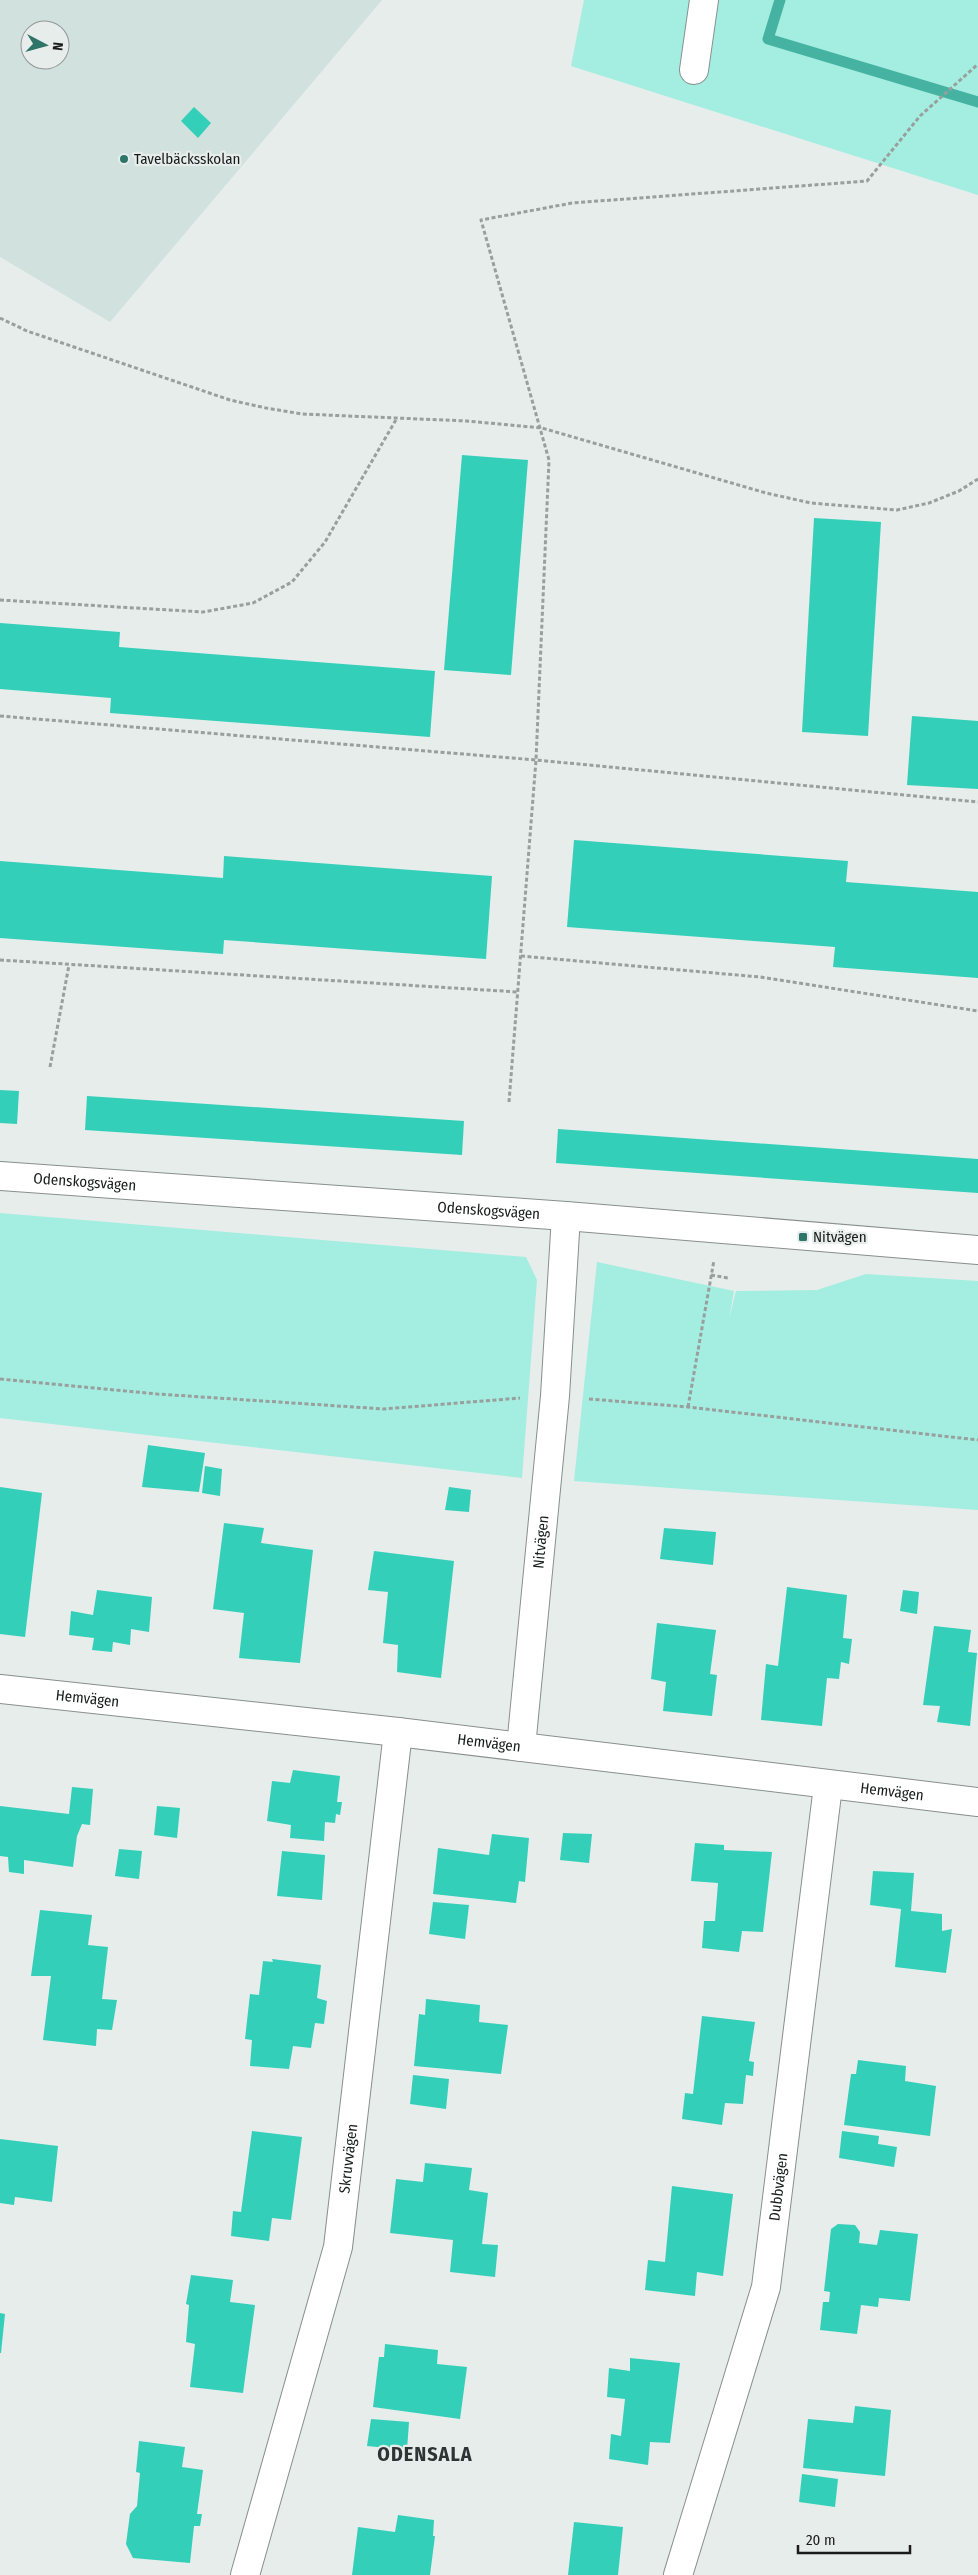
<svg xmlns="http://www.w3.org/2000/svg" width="978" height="2575" font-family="'Fira Sans Condensed',sans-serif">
<rect width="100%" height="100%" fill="#e6edeb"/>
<path fill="#d1e1dd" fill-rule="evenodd" d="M0 0H382L110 322 0 257ZM30 30H60V60H30Z"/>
<g fill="#a3eee0">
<polygon points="584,0 978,0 978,195 571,66"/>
<polygon points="0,1213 526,1257 537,1280 522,1478 0,1418"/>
<polygon points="597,1262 734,1291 729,1319 736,1291 817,1290 866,1274 978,1281 978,1510 574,1481"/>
</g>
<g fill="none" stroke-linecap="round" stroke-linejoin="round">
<polyline stroke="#46b3a2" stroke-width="11" points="780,0 768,39 978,102"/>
</g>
<g fill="#33cfb9">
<polygon points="194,107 211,123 198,138 181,121"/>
<polygon points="462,455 528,460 511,675 444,670"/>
<polygon points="814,518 881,522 868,736 802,732"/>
<polygon points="0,623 120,632 119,647 435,671 430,737 110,713 111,698 0,689"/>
<polygon points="912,716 978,721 978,789 907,785"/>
<polygon points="574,840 848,861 846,882 978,892 978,978 833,967 835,947 567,927"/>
<polygon points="224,856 492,876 486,959 224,940 223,954 0,938 0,861 223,878"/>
<polygon points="0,1090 19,1091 17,1124 0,1123"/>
<polygon points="87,1096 464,1121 462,1155 85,1130"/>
<polygon points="558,1129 978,1159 978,1193 556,1163"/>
<polygon points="148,1445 205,1453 199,1492 142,1487"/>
<polygon points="205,1466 222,1469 220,1496 202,1493"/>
<polygon points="0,1487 42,1493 25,1637 0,1634"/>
<polygon points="449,1487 471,1490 469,1512 445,1510"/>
<polygon points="224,1523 264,1528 261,1543 313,1550 300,1663 239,1658 244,1613 213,1609"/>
<polygon points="664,1528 716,1532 713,1565 660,1559"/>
<polygon points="374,1551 454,1561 441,1678 397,1672 398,1645 383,1643 388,1592 368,1590"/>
<polygon points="787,1587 847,1595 843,1638 852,1639 849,1664 841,1662 839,1679 827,1678 822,1726 761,1720 766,1664 778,1666"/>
<polygon points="97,1590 152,1597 149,1632 131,1629 130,1645 113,1642 112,1652 92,1650 94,1638 69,1635 71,1611 93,1615"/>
<polygon points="903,1590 919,1592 917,1614 900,1611"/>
<polygon points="657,1623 716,1630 710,1674 717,1675 712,1716 663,1711 666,1682 651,1679"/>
<polygon points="934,1626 971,1630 968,1652 977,1653 970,1726 937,1722 940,1706 923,1705"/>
<polygon points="293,1770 340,1776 337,1802 342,1802 340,1815 336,1814 335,1823 325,1822 324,1841 290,1838 291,1825 267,1821 272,1781 290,1783"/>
<polygon points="72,1787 93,1789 90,1825 82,1824 77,1836 73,1867 24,1860 24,1874 9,1872 8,1857 0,1856 0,1806 69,1814"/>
<polygon points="157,1806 180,1808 177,1838 154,1835"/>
<polygon points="563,1833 592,1834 589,1863 560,1860"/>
<polygon points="492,1834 529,1838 525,1882 519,1881 516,1903 433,1894 438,1848 489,1855"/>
<polygon points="695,1843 724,1845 724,1850 772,1852 763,1932 742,1931 739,1952 702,1948 704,1921 715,1921 718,1883 691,1881"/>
<polygon points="119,1849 142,1851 139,1879 115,1876"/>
<polygon points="282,1851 325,1855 322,1900 277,1896"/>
<polygon points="873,1871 914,1873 911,1911 942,1914 942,1931 952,1929 946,1973 895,1967 901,1909 870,1905"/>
<polygon points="433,1902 469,1905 465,1939 429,1934"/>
<polygon points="40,1910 92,1915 88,1945 108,1947 102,1999 117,2000 112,2030 97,2029 96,2046 43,2040 51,1976 31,1976"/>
<polygon points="272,1959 321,1965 317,1998 327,2001 324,2024 315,2023 311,2048 293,2046 289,2069 250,2066 252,2040 245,2039 250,1994 259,1995 263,1961 273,1962"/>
<polygon points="426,1999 480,2005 479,2022 508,2025 501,2074 414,2066 419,2014 425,2015"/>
<polygon points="702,2016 755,2022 749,2061 754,2062 753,2076 746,2075 743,2104 725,2103 722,2125 682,2119 685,2093 693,2094"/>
<polygon points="858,2060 906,2066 905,2081 936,2086 930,2136 844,2125 851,2074 856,2074"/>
<polygon points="413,2075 449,2079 446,2109 410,2104"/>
<polygon points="252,2131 302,2137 291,2220 272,2218 269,2241 231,2236 233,2211 241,2212"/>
<polygon points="842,2131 879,2136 878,2144 897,2147 894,2167 839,2158"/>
<polygon points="0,2139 58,2146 52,2202 15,2197 14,2205 0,2203"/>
<polygon points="425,2163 472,2168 469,2190 488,2193 482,2244 498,2245 495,2277 450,2272 453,2240 390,2233 396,2179 423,2182"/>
<polygon points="672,2186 733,2194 723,2276 697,2272 695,2296 645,2290 648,2260 665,2262"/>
<polygon points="838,2224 855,2225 860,2232 859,2243 877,2245 880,2230 918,2234 910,2301 879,2298 878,2307 861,2305 857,2334 820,2330 823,2302 829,2302 830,2292 824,2291 831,2229"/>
<polygon points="191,2275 233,2280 230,2302 255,2305 243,2393 190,2387 195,2344 186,2342 189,2305 186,2304"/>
<polygon points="0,2313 5,2314 1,2353 0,2353"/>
<polygon points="385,2344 438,2350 437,2364 467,2367 460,2419 373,2407 379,2357 384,2357"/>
<polygon points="630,2358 680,2363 670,2443 650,2442 648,2465 609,2459 611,2434 621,2436 625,2399 607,2397 609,2368 630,2371"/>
<polygon points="855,2406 891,2410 885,2476 803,2468 808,2419 853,2423"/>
<polygon points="371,2419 409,2422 407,2450 367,2446"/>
<polygon points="139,2441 185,2447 182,2467 203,2470 197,2514 202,2514 200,2526 194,2526 190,2563 133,2558 126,2544 130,2514 137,2506 140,2473 136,2472"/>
<polygon points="802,2474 838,2479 835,2507 799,2502"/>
<polygon points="398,2515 434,2520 433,2536 435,2536 430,2575 352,2575 358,2527 395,2532"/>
<polygon points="574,2522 623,2527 618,2575 568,2575"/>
</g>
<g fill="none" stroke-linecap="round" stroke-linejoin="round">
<g stroke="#888f8d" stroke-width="30">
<g id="minor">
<polyline points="694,70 704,0"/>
<path id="s1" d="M0 1176 566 1216 978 1250"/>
<path id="s2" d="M0 1689 398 1732 978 1802"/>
<path id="s3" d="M521 1747 555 1396 566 1216"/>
<path id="s4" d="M245 2575 338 2247 398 1732"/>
<path id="s5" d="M678 2575 766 2287 828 1786"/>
</g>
</g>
<g stroke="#999f9d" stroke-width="3" stroke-dasharray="4 2.5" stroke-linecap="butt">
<polyline points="0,318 27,331 230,400 266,408 302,414 467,421 542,428 766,493 811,503 897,510 929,503 959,491 978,479"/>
<polyline points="0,600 203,612 253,603 292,582 325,542 397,418"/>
<polyline points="0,716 536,760 978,802"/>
<polyline points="521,956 760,977 978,1011"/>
<polyline points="0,960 518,992"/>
<polyline points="50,1067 69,965"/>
<polyline points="509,1102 536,760 549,460 481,220 572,203 867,181 920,116 977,65"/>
<polyline points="711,1275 728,1278"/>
<polyline points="0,1379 157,1394 384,1409 520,1398"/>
<polyline points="589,1399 688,1407 978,1440"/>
<polyline points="688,1407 714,1260"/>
</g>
<use href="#minor" stroke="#fff" stroke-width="28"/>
</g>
<g fill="#2f7469" stroke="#e6edeb" stroke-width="2">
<circle cx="124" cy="159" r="5"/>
<rect x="798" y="1232" width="10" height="10" rx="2.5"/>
</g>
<g text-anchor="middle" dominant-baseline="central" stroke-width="4.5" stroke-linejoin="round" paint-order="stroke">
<g font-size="15" fill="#191c1b" stroke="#e6edeb" text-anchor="start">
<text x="134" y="159">Tavelbäcksskolan</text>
<text x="813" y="1237">Nitvägen</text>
</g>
<g font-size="15" fill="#191c1b" stroke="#e6edeb">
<text stroke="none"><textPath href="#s1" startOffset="85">Odenskogsvägen</textPath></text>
<text stroke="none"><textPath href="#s1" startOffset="490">Odenskogsvägen</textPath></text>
<text stroke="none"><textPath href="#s3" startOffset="206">Nitvägen</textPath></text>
<text stroke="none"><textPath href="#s2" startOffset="88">Hemvägen</textPath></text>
<text stroke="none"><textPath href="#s2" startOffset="492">Hemvägen</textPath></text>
<text stroke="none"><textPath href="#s2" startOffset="898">Hemvägen</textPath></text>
<text stroke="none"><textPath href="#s4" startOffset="430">Skruvvägen</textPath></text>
<text stroke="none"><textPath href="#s5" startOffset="402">Dubbvägen</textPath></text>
</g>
<g font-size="20" font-weight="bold" letter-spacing="1" fill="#2e3433" stroke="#e6edeb">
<text x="425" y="2454">ODENSALA</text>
</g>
</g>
<g transform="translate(45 45) rotate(96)"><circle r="24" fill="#e6edeb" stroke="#949998"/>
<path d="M0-4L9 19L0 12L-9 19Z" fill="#2f7469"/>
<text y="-8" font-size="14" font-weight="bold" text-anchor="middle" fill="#191c1b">N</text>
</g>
<path d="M798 2545v8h112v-8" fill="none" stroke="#191c1b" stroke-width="2.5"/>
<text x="806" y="2545" font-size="15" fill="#191c1b" stroke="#e6edeb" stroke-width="4" paint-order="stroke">20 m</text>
</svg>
